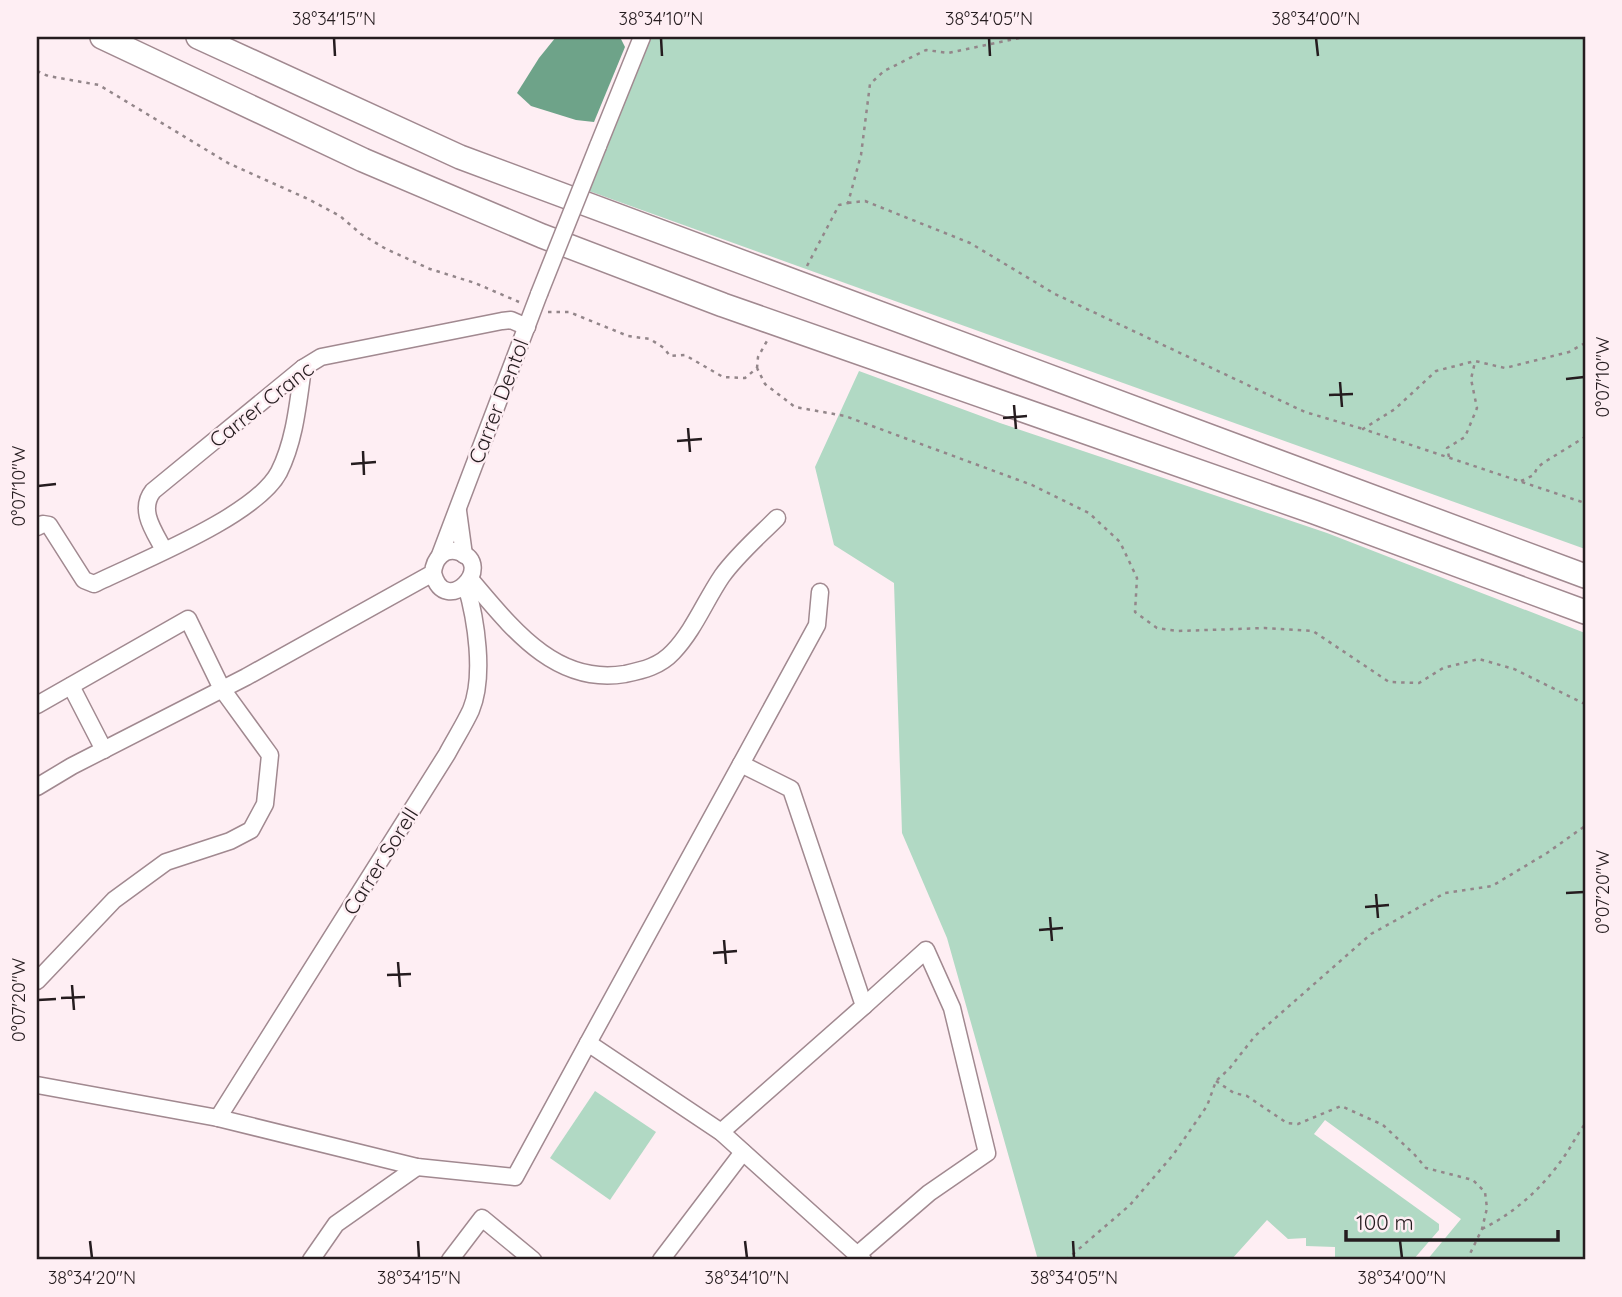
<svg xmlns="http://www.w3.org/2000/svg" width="1622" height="1297" font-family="Quicksand,sans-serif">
<rect width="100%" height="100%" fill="#feeef3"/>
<g fill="#b1d9c4">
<polygon points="649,37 1585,37 1585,549 589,191"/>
<polygon points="859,371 1000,423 1327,533 1585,633 1585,1260 1427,1260 1461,1219 1325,1120 1314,1134 1439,1224 1439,1230 1413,1260 1335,1260 1335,1247 1306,1246 1306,1238 1288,1239 1267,1220 1231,1260 1038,1260 947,938 902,833 894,583 834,545 815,467"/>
<polygon points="595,1091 656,1132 610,1200 550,1158"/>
</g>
<polygon fill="#6ea389" points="556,37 620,37 625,47 594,122 576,120 531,106 517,93 539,58"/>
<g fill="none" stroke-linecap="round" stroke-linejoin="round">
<g stroke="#a18990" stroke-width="19">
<g id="minor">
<polyline points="598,146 642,37"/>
<polyline points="458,511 464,555"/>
<path d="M37 527 43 524 49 525 84 580 94 584C141 561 256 516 279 472 295 440 298 403 303 368"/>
<path d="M164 550C154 531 138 510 153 491L303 368 321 357 502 321 511 320 527 327"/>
<polyline points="440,555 539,294"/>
<path d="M470 579C511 627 555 686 625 674 644 670 660 666 673 652 694 630 705 601 722 576 737 555 759 536 777 518"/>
<polyline points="71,686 104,750"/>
<polyline points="37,705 188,619 222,689 270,755 265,804 251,830 230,841 166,862 114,900 37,981"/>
<polyline points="741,764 817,625 820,592"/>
<path d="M37 787 72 766 246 677 433 573C434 559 444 547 459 552 497 565 445 619 433 573"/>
<polyline points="588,1043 741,764 791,789 864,1006 721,1132"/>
<polyline points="37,1085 218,1118 417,1167 515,1177 588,1043 721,1132 863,1260"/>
<path d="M218 1118 447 754C455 739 464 725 471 710 485 676 476 619 466 585"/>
<polyline points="857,1255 929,1193 987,1153 952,1008 926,950 864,1006"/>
<polyline points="311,1260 336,1224 417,1167"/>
<polyline points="450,1260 482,1218 533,1260"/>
<polyline points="661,1260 743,1152"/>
</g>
</g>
<g stroke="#a18990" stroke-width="26">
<g id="highway">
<polyline points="102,37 363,160 542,236 723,305 1314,512 1585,612"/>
<polyline points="198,37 460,157 1585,576"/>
</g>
</g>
<g stroke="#93868a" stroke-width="2.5" stroke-dasharray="3.5 5" stroke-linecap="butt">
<polyline points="1583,37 1585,41"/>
<polyline points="37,71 48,76 99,85 228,163 308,199 340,216 361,234 386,249 430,269 475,283 519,302"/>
<polyline points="848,203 865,201 970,243 1055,294 1305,412 1363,429"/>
<polyline points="807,266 839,205 848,203 861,155 870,84 884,71 926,50 948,53 1024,37"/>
<polyline points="548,312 569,312 628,336 650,339 664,348 670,356 685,355 723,377 745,378 757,368 765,384 795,407 845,416 1032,485 1089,513 1120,542 1137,578 1135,612 1157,628 1178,631 1265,628 1313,631 1389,682 1419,683 1443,668 1479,659 1514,669 1585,704"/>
<polyline points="1585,343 1569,352 1505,368 1475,361 1436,371 1395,409 1363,429 1585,503"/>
<polyline points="757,368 758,357 768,339"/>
<polyline points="1449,457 1447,448 1465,437 1477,408 1471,379 1475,362"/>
<polyline points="1521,481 1534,475 1537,468 1543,463 1585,437"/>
<polyline points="1216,1081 1234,1093 1247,1096 1287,1123 1298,1124 1341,1106 1383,1125 1414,1154 1426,1168 1473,1180 1485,1192 1487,1208 1482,1229 1467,1260"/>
<path d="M1482 1229C1513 1214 1541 1189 1561 1161 1570 1149 1576 1136 1585 1124"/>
<polyline points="1066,1260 1130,1205 1173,1155 1207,1106 1216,1081 1229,1069 1255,1036 1371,934 1445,893 1492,886 1547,853 1585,826"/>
</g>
<use href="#minor" stroke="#fff" stroke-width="16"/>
<use href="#highway" stroke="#fff" stroke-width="23"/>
<g stroke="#a18990" stroke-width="19" stroke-linecap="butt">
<polyline id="minor-bridge" points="539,294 598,146"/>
</g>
<use href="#minor-bridge" stroke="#fff" stroke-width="16"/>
</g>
<path fill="none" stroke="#251c1f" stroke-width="2.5" d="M334 38 335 56M661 38 662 56M989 38 990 56M1316 38 1318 56M1566 379 1584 377M1340 382 1342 407M1329 395 1353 394M1014 405 1016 429M1003 418 1027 416M688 428 690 452M677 441 702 439M363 451 364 475M351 464 376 462M38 486 56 484M1566 893 1584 892M1376 894 1378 918M1365 907 1389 905M1050 917 1052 941M1039 930 1063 928M724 940 726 964M713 953 737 951M398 962 400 987M387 975 411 974M72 985 74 1010M61 998 85 997M38 1000 56 999M90 1241 92 1258M418 1241 419 1258M745 1241 747 1258M1073 1241 1074 1258M1400 1241 1402 1258"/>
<g text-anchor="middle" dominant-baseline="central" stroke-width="5" stroke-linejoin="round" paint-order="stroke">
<g font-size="21" fill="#251c1f" stroke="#feeef3">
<text transform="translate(498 401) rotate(-69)">Carrer Dentol</text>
<text transform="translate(261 404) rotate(-38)">Carrer Cranc</text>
<text transform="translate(380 861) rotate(-58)">Carrer Sorell</text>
</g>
</g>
<rect width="1622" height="1297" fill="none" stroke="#feeef3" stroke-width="77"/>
<path d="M1346 1230v10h212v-10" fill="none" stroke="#251c1f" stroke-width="3.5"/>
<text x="1356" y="1230" font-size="21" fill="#251c1f" stroke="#feeef3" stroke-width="5" paint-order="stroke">100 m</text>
<rect x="38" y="38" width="1546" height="1220" fill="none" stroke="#251c1f" stroke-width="2.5"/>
<g font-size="18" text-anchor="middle" fill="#251c1f">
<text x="334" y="25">38°34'15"N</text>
<text x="661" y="25">38°34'10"N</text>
<text x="989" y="25">38°34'05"N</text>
<text x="1316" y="25">38°34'00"N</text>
<text transform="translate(1603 377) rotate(-90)" y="6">0°07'10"W</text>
<text transform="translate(19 486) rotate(-90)" y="6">0°07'10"W</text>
<text transform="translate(1603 892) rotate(-90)" y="6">0°07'20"W</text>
<text transform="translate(19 1000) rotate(-90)" y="6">0°07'20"W</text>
<text x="92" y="1284">38°34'20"N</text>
<text x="419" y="1284">38°34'15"N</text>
<text x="747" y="1284">38°34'10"N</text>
<text x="1074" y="1284">38°34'05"N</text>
<text x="1402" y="1284">38°34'00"N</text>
</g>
</svg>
